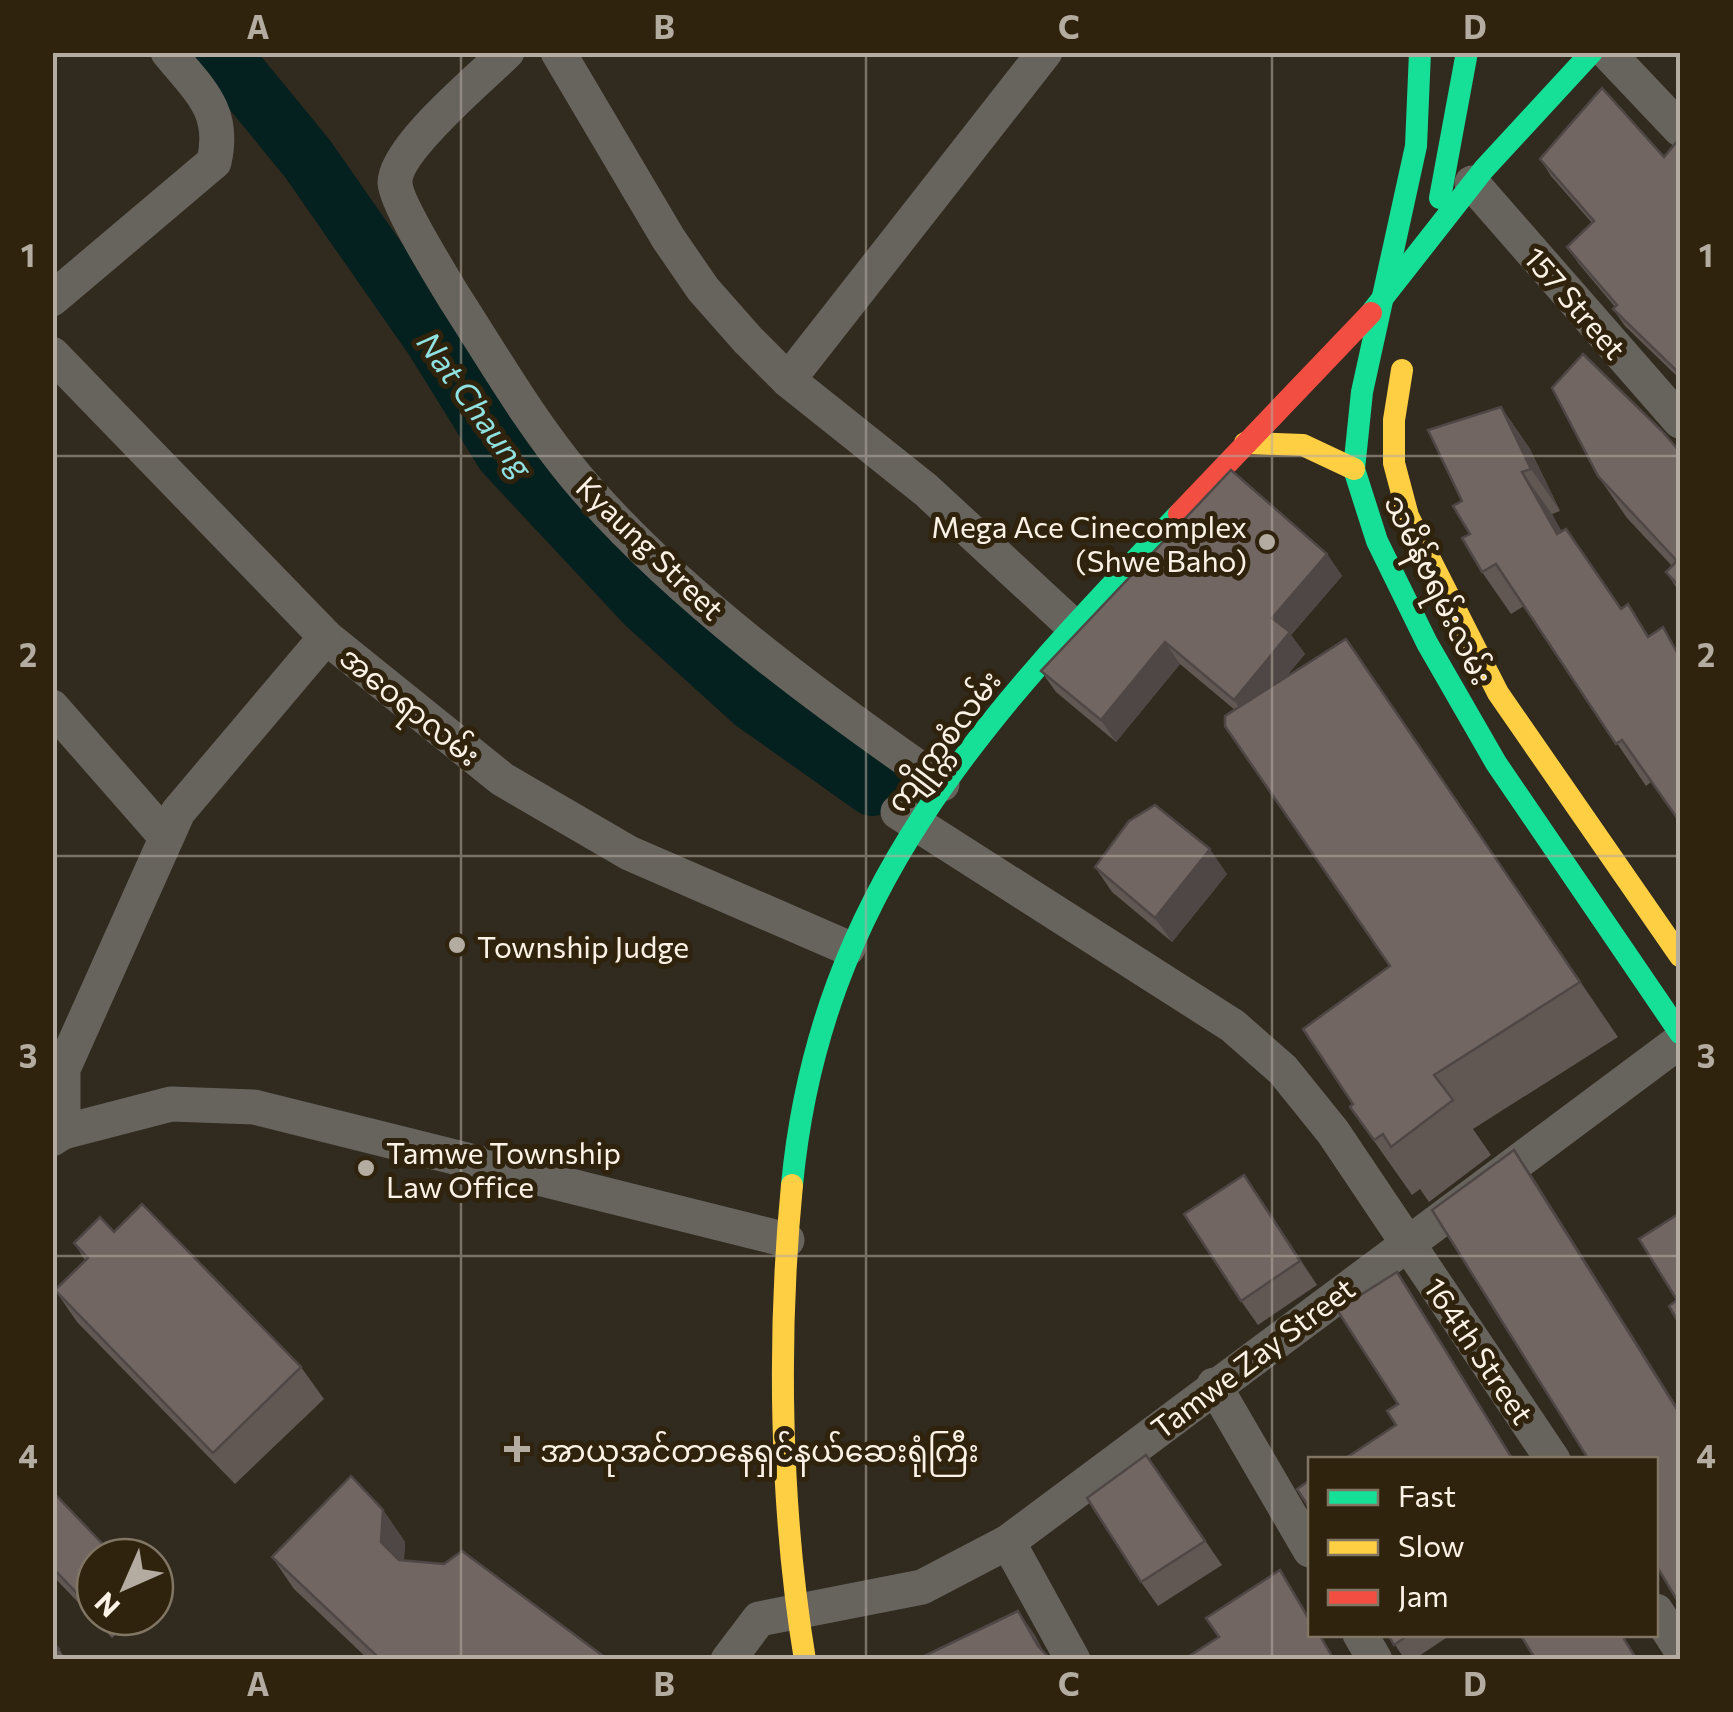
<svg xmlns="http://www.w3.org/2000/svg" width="1733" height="1712" font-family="Commissioner,'Noto Sans Myanmar',sans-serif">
<rect width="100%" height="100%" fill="#312a1f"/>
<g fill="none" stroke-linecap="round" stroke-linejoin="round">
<polyline stroke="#04201f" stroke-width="58" points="220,52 307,158 434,340 504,453 645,604 753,702 873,787"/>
<g stroke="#67635d" stroke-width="35">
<path d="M507 52C482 77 394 149 395 183 396 203 442 277 454 297 494 359 530 422 577 478 672 591 820 700 942 784"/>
<polyline points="558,52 668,238 703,289 748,340 788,380 926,490 1073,626"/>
<polyline points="1607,52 1680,129"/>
<polyline points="1472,183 1680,421"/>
<path d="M52 299 214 162C226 110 199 90 168 52"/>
<polyline points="52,354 326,637 502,779 629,853 848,948"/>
<polyline points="788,380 1045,52"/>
<polyline points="52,707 166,837"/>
<polyline points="898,812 1233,1026 1283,1070 1333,1132 1553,1460"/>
<polyline points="63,1132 63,1069 178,812 326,637"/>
<polyline points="52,1139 63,1132 171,1104 254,1107 787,1240"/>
<polyline points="1214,1385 1310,1550"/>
<polyline points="1008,1542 1073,1660"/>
<polyline points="1656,1611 1680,1648"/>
<polyline points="1360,1634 1375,1660"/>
<polyline points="728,1660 759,1619 922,1587 1008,1542 1680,1041"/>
</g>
<g stroke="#16e098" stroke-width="22">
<polyline points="1420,52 1416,146 1362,392 1354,469 1377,541 1427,643 1496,763 1680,1033"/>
<polyline points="1440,198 1467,52"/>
<polyline points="1371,313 1484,169 1592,52"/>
<path d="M792 1185C820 891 985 717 1179 514"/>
</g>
<g stroke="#ffcf43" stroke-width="22">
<polyline points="1402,370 1394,420 1394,463 1408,516 1498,693 1680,956"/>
<polyline points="1245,443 1303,445 1354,469"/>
<path d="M792 1185C777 1338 780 1509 805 1660"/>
</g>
<polyline stroke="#f24e42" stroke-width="22" points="1179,514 1371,313"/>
</g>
<g fill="#615854">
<polygon points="1680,138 1680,379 1625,326 1613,309 1615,307 1579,264 1567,247 1592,223 1551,176 1540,159 1664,157"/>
<polygon points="1501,407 1530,449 1560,511 1552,514 1651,782 1646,786 1524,606 1511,614 1482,572 1470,534 1462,501"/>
<polygon points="1680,452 1680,593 1666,572 1672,566 1627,518 1598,476"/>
<polygon points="1327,554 1342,576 1291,635 1305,654 1285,677 1346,639 1618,1037 1473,1129 1491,1155 1429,1202 1420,1189 1412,1195 1350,1107 1353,1104 1390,966 1235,710 1180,664 1116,742 1056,692 1041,671"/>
<polygon points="1095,867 1227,874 1172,942 1112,892"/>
<polygon points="1261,1199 1317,1285 1258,1325 1241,1301"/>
<polygon points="114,1232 301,1367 324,1399 235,1484 77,1322 55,1290 85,1260 74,1243"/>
<polygon points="1146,1455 1222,1565 1158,1606 1141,1582"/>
<polygon points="52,1491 95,1557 95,1617 134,1617 112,1638 52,1575"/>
<polygon points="383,1510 405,1542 404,1561 606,1660 369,1660 294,1589 272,1557"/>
<polygon points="1388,1634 1452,1634 1413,1660 1405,1660"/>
<polygon points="52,1642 59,1649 66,1660 52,1660"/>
</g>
<g fill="#4f4745">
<polygon points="1501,407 1530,449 1560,511 1531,469"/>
<polygon points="1522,472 1552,514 1587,576 1557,534"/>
<polygon points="1327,554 1342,576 1291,635 1305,654 1249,722 1234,700 1272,618"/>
<polygon points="1346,639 1384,693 1618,1037 1580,982"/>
<polygon points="1165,642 1180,664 1116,742 1101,720"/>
<polygon points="1210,849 1227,874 1172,942 1155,918"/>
<polygon points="1514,1150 1533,1177 1680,1411 1680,1414"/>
<polygon points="1244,1175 1261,1199 1317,1285 1300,1261"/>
<polygon points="1397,1272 1410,1291 1514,1460 1513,1460"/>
<polygon points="383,1510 405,1542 403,1573 381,1542"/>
<polygon points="1280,1570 1310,1618 1310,1621"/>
<polygon points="1018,1611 1035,1635 1048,1660 1038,1646"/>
</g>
<g fill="#716662" stroke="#4f4745" stroke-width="2.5">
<polygon points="1602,88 1664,157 1680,138 1680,374 1613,309 1617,305 1567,247 1594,221 1540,159"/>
<polygon points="1583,354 1662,431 1680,452 1680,587 1666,572 1677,561 1598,476 1552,388"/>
<polygon points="1501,407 1531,469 1522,472 1557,534 1566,529 1621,609 1628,604 1648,637 1663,627 1680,658 1680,822 1622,740 1616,744 1496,564 1482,572 1462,538 1470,534 1453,506 1462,501 1428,430"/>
<polygon points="1231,470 1327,554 1272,618 1290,632 1234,700 1165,642 1101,720 1041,671"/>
<polygon points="1346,639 1580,982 1434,1075 1453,1100 1391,1147 1383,1134 1374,1140 1350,1107 1353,1104 1303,1029 1390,966 1225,726 1225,716"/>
<polygon points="1155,805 1210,849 1155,918 1095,867 1129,821"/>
<polygon points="1514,1150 1680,1414 1680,1605 1656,1565 1656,1460 1589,1460 1432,1210"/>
<polygon points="1244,1175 1300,1261 1241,1301 1184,1214"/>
<polygon points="142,1204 301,1367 213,1453 55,1290 88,1258 74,1243 100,1217 114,1232"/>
<polygon points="1680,1213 1680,1325 1669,1306 1677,1300 1639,1239"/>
<polygon points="1397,1272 1513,1460 1343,1460 1396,1425 1387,1411 1398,1404 1337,1310"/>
<polygon points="1146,1455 1205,1541 1141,1582 1087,1498"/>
<polygon points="351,1476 383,1510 381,1542 399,1560 444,1564 462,1551 603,1656 601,1660 425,1660 423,1657 420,1660 381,1660 272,1557"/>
<polygon points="1310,1480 1310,1509 1297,1489"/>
<polygon points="52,1491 115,1557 95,1557 95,1602 90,1607 52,1567"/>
<polygon points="1280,1570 1310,1621 1310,1634 1319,1634 1334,1660 1183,1660 1219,1637 1206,1618"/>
<polygon points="1018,1611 1038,1646 1051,1660 924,1660 922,1657"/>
<polygon points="1388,1634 1410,1634 1394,1645"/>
<polygon points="1520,1634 1621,1634 1637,1660 1536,1660"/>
<polygon points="52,1642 59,1649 52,1655"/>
</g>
<path fill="none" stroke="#b4aca0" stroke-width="2.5" stroke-opacity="0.55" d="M461 52V1660M866 52V1660M1272 52V1660M52 456H1680M52 856H1680M52 1256H1680"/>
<g fill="#b4aca0" stroke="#2f230e" stroke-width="4">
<circle cx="1267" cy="542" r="10"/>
<circle cx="457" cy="945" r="10"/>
<circle cx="366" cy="1168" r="10"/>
<path d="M512 1434h10v10h10v10h-10v10h-10v-10h-10v-10h10z"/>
</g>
<g text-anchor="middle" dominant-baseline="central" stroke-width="10" stroke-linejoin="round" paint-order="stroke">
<g font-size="30" fill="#fbf2e5" stroke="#2f230e">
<text transform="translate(1576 302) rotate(49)">157 Street</text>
<text transform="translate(651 547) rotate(44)">Kyaung Street</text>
<text transform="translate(1440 589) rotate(64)">သမိန်ဗရမ်းလမ်း</text>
<text transform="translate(411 705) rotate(39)">အဝေရာလမ်း</text>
<text transform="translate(942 740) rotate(-53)">ကျိုက္ကစံလမ်း</text>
<text transform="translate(1480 1350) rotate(56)">164th Street</text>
<text transform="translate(1252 1357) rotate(-37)">Tamwe Zay Street</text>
</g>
<g font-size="30" fill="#fbf2e5" stroke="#2f230e" text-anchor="start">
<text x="1247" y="525" text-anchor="end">Mega Ace Cinecomplex<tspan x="1247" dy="34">(Shwe Baho)</tspan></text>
<text x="477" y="945">Township Judge</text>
<text x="386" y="1151">Tamwe Township<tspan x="386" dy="34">Law Office</tspan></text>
<text x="540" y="1449">အာယုအင်တာနေရှင်နယ်ဆေးရုံကြီး</text>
</g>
<g font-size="32" font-style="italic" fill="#90e1e1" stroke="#2f230e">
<text transform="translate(476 404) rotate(54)">Nat Chaung</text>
</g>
</g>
<rect width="1733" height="1712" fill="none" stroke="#2f230e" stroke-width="110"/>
<rect x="1308" y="1457" width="350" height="180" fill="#2f230e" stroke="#817664" stroke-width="2.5"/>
<rect x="1328" y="1490" width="50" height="15" fill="#16e098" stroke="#817664" stroke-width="2.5"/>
<text x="1398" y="1507" font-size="30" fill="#fbf2e5">Fast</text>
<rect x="1328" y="1540" width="50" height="15" fill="#ffcf43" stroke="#817664" stroke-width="2.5"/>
<text x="1398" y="1557" font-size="30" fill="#fbf2e5">Slow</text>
<rect x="1328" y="1590" width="50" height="15" fill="#f24e42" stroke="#817664" stroke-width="2.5"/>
<text x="1398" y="1607" font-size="30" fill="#fbf2e5">Jam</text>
<g transform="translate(125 1587) rotate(225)"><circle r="48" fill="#2f230e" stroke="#817664" stroke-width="2.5"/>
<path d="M0-8L18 38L0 25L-18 38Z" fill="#b4aca0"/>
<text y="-15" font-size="28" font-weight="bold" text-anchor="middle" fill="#fbf2e5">N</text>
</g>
<rect x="55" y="55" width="1623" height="1602" fill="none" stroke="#b4aca0" stroke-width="4"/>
<g font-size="32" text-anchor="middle" font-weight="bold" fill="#b4aca0">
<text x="258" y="39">A</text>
<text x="664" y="39">B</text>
<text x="1069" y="39">C</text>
<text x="1475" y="39">D</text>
<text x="28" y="267">1</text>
<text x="1706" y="267">1</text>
<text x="28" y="667">2</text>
<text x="1706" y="667">2</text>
<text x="28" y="1068">3</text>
<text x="1706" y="1068">3</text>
<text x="28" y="1468">4</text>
<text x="1706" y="1468">4</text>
<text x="258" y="1696">A</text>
<text x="664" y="1696">B</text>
<text x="1069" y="1696">C</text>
<text x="1475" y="1696">D</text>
</g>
</svg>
